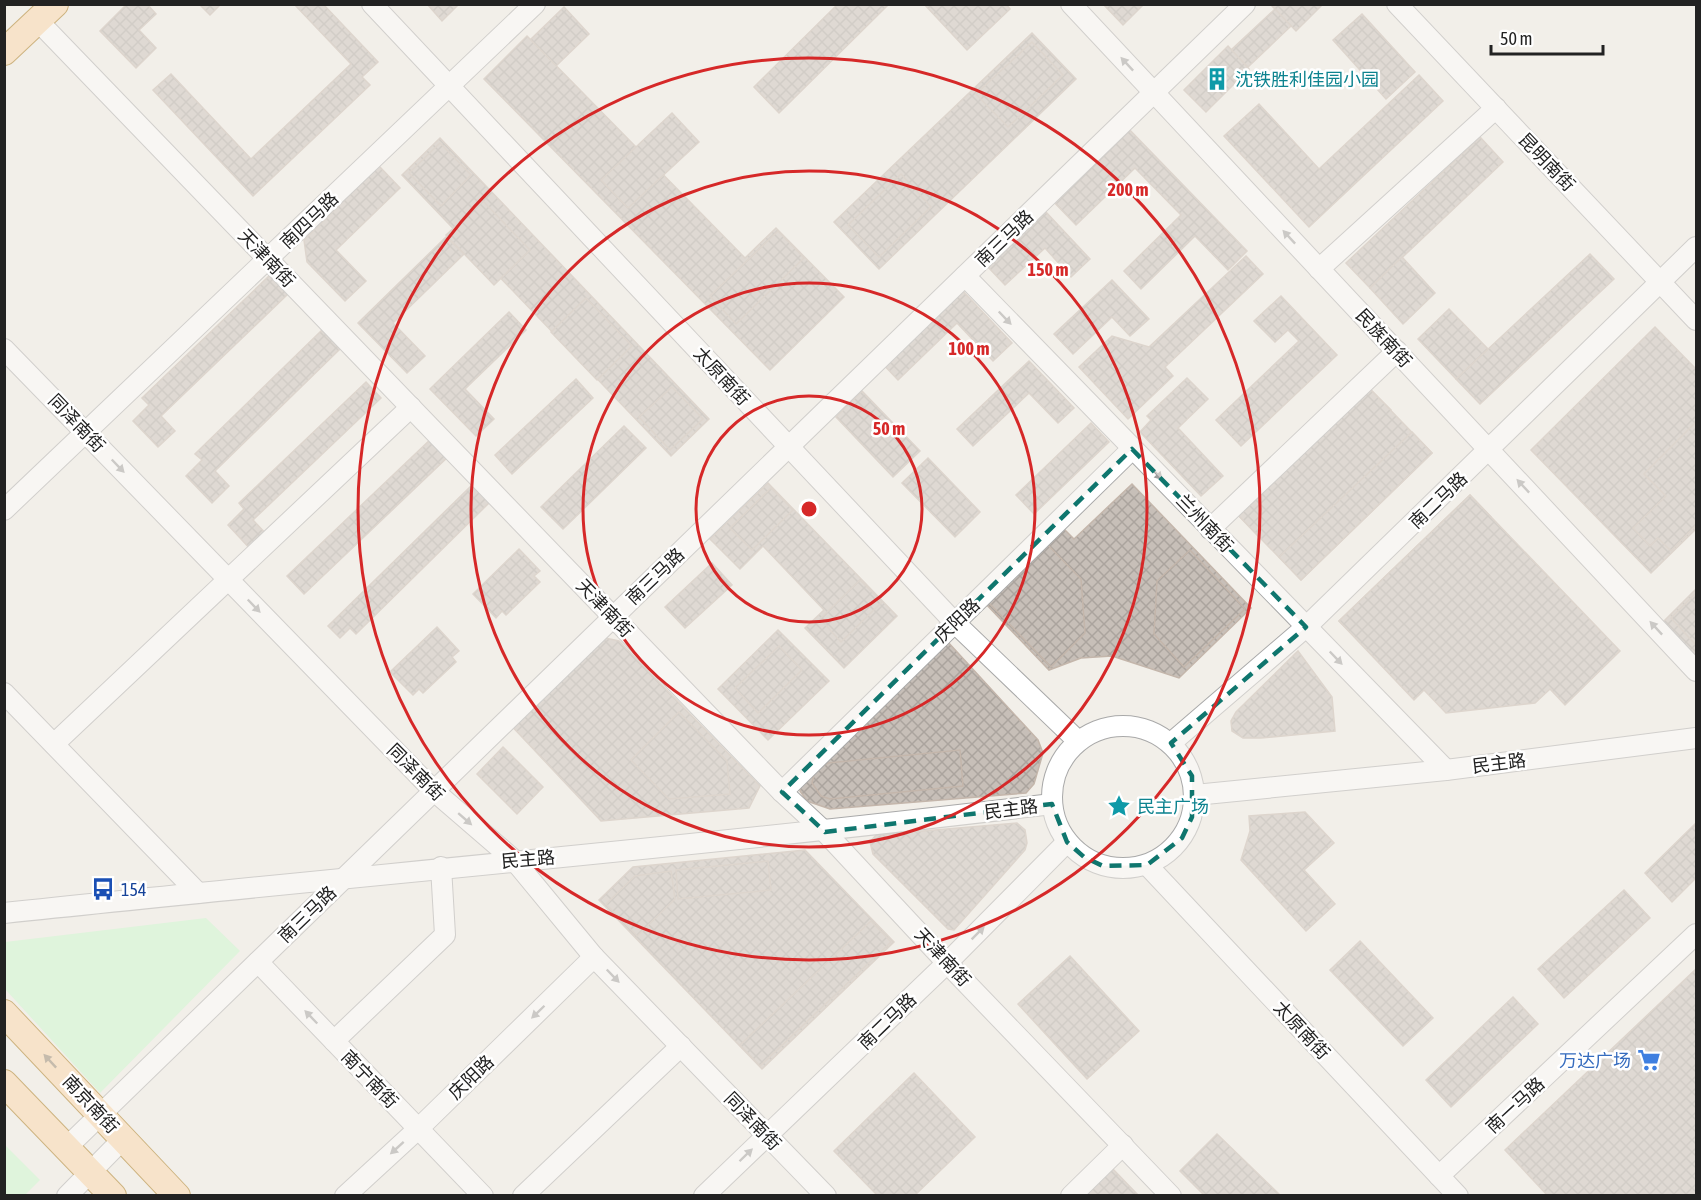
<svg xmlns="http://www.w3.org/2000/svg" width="1701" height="1200" font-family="'Asap Condensed','Noto Sans SC',sans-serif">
<defs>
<pattern id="building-cross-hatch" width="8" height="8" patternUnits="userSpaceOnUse" patternTransform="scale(1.5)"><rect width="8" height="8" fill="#c7bfb8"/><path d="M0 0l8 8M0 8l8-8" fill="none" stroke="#aba49e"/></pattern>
</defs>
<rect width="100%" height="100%" fill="#f2efe9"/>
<g fill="#c8facc">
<polygon points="206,918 240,951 100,1093 5,989 5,942"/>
<polygon points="4,1144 40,1180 25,1195 5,1195"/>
</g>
<g fill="url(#building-cross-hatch)" stroke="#c4b6ab" stroke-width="1.5">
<polygon points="127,4 147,4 156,14 139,30 156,48 136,68 100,31"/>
<polygon points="199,4 221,4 210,15"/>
<polygon points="294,4 323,4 378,62 362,77 370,85 253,196 153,90 171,74 251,159 351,64"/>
<polygon points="427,4 459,4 442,21"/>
<polygon points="838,4 889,4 779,113 754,87"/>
<polygon points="924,4 1006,4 1010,9 967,50"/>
<polygon points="1103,4 1144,4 1123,25"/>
<polygon points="1274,4 1323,4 1296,31 1272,6"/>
<polygon points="564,7 589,34 521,100 495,74"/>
<polygon points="1275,9 1291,26 1248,67 1231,50"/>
<polygon points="1362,14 1415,72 1386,99 1333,40"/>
<polygon points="1032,33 1076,79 879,269 834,222"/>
<polygon points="527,36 745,258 776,228 844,297 770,370 484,79"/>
<polygon points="1032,42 1063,75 1008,127 976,94"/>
<polygon points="1228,46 1249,69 1206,112 1184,90"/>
<polygon points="1419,75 1443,101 1309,227 1224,136 1259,104 1319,169"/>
<polygon points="672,113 699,142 628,208 601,180"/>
<polygon points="1125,125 1247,251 1228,270 1195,236 1141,289 1124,271 1181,215 1135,168 1076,225 1050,198"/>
<polygon points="1480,137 1503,162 1370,288 1346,263"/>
<polygon points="440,138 709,419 671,456 402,175"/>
<polygon points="440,143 471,175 441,206 409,173"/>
<polygon points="379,166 400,188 336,250 366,281 345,301 307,262 304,240"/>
<polygon points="901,174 931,207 879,257 848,225"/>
<polygon points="483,201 530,250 494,285 446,235"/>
<polygon points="1045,211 1090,259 1071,277 1045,248 1005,285 987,266"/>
<polygon points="778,231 804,258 736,324 710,296"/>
<polygon points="446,237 464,254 393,323 425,356 407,373 358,323"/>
<polygon points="1590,254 1614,279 1480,404 1456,379"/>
<polygon points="1246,256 1263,274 1165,367 1173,376 1128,419 1079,367 1112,336 1149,347"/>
<polygon points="1402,257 1435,293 1403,324 1370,288"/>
<polygon points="270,275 288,294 161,416 175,431 158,447 133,421 149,405 142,398"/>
<polygon points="1112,280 1149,319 1130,336 1112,317 1073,354 1054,334"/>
<polygon points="958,286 1012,343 993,361 957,323 898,380 880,361"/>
<polygon points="1281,296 1337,355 1241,446 1216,420 1299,341 1288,330 1275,342 1254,321"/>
<polygon points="586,298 632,346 597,380 551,332"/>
<polygon points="1449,309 1488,349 1456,379 1418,339"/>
<polygon points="509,312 526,330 465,389 494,419 476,436 430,389"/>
<polygon points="1655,327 1696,369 1696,529 1651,573 1531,450"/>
<polygon points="322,330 340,349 215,471 229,486 212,503 186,476 202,460 195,454"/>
<polygon points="1029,361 1074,408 1058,423 1029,393 973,446 957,429"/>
<polygon points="1187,378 1208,399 1178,428 1223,476 1201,496 1140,432 1151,420 1147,416"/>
<polygon points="576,379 593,398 512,474 495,455"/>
<polygon points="366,382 381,398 253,520 269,537 253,552 228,525 244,509 239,503"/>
<polygon points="672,387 703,419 670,450 639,417"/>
<polygon points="1370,389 1391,410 1258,536 1239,516"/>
<polygon points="1370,389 1432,453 1301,580 1239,516"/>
<polygon points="862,391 920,451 893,477 836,417"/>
<polygon points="1696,422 1696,525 1671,551 1658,538 1650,546 1633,528 1666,496 1644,474"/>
<polygon points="1091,423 1109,442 1034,514 1016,495"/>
<polygon points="624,426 646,448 563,529 541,507"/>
<polygon points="1412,432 1432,453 1301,580 1279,557"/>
<polygon points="434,436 451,454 304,594 287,576"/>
<polygon points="928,458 980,512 955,537 902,483"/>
<polygon points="768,483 897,616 844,668 805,628 824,610 763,546 740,569 710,539"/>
<polygon points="473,484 490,502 356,634 350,628 340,638 328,626"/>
<polygon points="1132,484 1251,608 1179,678 1112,656 1081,658 1049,670 984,602 1061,526 1074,539"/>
<polygon points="771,488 793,510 752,550 730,528"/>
<polygon points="1470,495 1491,517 1361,643 1339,621"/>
<polygon points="1470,495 1620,651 1565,705 1550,689 1535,703 1446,713 1424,690 1414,700 1339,621"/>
<polygon points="1047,544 1081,579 1085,633 1051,667 988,602"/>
<polygon points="519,549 540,571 534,576 540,582 506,615 502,611 496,618 473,594"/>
<polygon points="1190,550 1245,609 1184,667 1154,634 1157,581"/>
<polygon points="712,563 732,585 685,628 665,607"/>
<polygon points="860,580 882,602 841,642 820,619"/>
<polygon points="1696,589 1696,665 1659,626"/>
<polygon points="1696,593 1696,645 1671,618"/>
<polygon points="437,627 459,651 452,657 456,662 423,693 419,689 413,695 390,672"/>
<polygon points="778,630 829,681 768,740 718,689"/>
<polygon points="596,636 619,641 760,786 749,808 601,821 507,721"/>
<polygon points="947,641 1038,740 1043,753 1034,784 1026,793 830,809 807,801 800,791 802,777"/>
<polygon points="779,646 802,670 758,713 735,688"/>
<polygon points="1298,651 1332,697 1335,731 1261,738 1243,738 1232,731 1231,721 1236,712"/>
<polygon points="679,712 727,761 730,794 669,799 631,760"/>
<polygon points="503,747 543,787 517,814 477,774"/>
<polygon points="960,750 963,786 830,799 821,796 812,783 815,770 828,763"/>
<polygon points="1305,812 1334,843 1304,870 1335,904 1306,931 1241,860 1250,831 1249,816"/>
<polygon points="1017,823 1025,830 1027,843 1025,850 954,930 948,929 873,854 870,842 876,835"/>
<polygon points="1696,823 1696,878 1672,902 1645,873"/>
<polygon points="805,850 894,942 762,1069 599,900 633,867"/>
<polygon points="768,861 771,890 678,899 676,870"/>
<polygon points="671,871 675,899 637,936 606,904 635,876"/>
<polygon points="1624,890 1650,918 1564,998 1538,969"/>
<polygon points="871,921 891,942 760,1066 740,1045"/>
<polygon points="1360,941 1433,1018 1403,1046 1330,970"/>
<polygon points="1070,956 1139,1031 1087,1079 1018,1004"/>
<polygon points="1696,969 1696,1196 1548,1196 1505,1150"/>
<polygon points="1513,997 1538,1024 1451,1107 1426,1080"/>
<polygon points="914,1073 975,1137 914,1196 878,1196 834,1151"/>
<polygon points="1217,1134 1281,1196 1205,1196 1180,1171"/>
<polygon points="1110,1166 1139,1196 1080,1196"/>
</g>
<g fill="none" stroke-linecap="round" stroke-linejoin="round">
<g stroke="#a9a9a9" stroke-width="22">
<g id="minor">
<polyline points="372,4 955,623 1078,741"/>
<polyline points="1071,4 1696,671"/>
<polyline points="1397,4 1696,320"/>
<polyline points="38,21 782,792 825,832 947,963 1171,1196"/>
<polyline points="1319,269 1496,108"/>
<polyline points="965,276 1446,770"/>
<polyline points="4,349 434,791 514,860 594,957 826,1196"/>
<polyline points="4,510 535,4"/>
<polyline points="1210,529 1397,351"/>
<polyline points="4,693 198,893"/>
<circle cx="1123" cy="797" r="71"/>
<polyline points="1171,743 1306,627 1696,247"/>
<polyline points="54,744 411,407"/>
<polyline points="782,792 1132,449"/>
<polyline points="1195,795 1446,770 1696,738"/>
<polyline points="1147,865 1458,1196"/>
<path d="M4 913C354 876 703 846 1052 804"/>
<polyline points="258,962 483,1196"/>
<polyline points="334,1041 445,935 441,867"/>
<polyline points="66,1148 1245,4"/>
<polyline points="1439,1176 1696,934"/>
<polyline points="67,1196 123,1139"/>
<polyline points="345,1196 418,1129 594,957"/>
<polyline points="523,1196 681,1046"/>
<polyline points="704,1196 947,963 1067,842"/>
<polyline points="1071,1196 1123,1145"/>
</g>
</g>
<g stroke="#a06b00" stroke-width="28">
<g id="major">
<polyline points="4,52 55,4"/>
<polyline points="4,1013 177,1196"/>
<polyline points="4,1083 113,1196"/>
</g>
</g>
<use href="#minor" stroke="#fff" stroke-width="20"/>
<use href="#major" stroke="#fcd6a4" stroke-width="26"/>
</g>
<defs><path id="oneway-solid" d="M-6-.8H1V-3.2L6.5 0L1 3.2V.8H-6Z" transform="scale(1.5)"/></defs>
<g fill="#9c9c9c">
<use href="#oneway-solid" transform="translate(1127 64) rotate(-133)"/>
<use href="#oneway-solid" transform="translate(1289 237) rotate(-133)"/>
<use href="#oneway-solid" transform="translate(1005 318) rotate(46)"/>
<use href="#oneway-solid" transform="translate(118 466) rotate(46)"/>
<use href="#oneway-solid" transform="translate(1156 473) rotate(46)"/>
<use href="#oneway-solid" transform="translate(1523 486) rotate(-133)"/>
<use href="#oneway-solid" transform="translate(254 606) rotate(46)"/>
<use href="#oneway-solid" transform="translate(1656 628) rotate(-133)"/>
<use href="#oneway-solid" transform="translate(1336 658) rotate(46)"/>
<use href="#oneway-solid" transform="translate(465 819) rotate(41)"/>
<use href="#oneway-solid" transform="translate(978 933) rotate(-45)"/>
<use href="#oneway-solid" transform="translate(613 976) rotate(46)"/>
<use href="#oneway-solid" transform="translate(538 1012) rotate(136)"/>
<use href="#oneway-solid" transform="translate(311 1017) rotate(-134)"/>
<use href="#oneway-solid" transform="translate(397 1148) rotate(138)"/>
<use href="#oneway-solid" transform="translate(746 1155) rotate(-44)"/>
</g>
<use fill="#8f7c63" href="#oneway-solid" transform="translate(50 1061) rotate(-133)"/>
<path d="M0 0H1701V1200H0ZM1132 449 1306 627 1171 743 1192 776V817L1182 838 1147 865 1103 866 1084 857 1067 842 1052 804 825 832 782 792Z" fill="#f2efe9" fill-opacity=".55" fill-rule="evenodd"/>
<path fill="none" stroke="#0f766e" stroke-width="4.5" stroke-dasharray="12 8" stroke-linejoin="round" d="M1132 449 1306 627 1171 743 1192 776V817L1182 838 1147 865 1103 866 1084 857 1067 842 1052 804 825 832 782 792Z"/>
<g fill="none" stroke="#d62828" stroke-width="3">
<circle cx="809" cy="509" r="113"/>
<circle cx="809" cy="509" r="226"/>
<circle cx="809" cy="509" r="338"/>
<circle cx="809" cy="509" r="451"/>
</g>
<defs>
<g id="building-bare" transform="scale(1.8)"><path d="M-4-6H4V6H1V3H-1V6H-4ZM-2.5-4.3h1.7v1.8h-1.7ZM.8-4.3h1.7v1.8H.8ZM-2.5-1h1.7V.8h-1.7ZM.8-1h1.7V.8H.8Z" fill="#0f9aa8" stroke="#fff" stroke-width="2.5" paint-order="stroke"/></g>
<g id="sight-bare" transform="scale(1.8)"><path d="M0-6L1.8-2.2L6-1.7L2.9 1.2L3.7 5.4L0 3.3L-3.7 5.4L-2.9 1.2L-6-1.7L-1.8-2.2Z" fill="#0f9aa8" stroke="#fff" stroke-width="2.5" paint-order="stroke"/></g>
<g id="bus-bare" transform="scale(1.8)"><path d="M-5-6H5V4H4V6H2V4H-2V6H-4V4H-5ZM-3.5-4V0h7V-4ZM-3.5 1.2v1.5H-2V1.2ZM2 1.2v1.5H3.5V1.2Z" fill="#1a4fb4" stroke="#fff" stroke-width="2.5" paint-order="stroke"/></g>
<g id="supermarket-bare" transform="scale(1.8)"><path d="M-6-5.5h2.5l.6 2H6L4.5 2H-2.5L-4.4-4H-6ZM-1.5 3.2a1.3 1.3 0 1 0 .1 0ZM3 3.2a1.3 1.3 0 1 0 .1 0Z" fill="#3f7fe0" stroke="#fff" stroke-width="2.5" paint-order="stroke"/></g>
</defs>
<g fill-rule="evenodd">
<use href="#building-bare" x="1217" y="79"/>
<use href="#sight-bare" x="1119" y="806"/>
<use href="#bus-bare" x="103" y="889"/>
<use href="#supermarket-bare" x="1649" y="1060"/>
</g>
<g text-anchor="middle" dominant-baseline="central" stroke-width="5" stroke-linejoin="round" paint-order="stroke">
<g font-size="18" fill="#0d838f" stroke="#fff" text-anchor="start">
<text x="1235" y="79">沈铁胜利佳园小园</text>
<text x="1137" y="806">民主广场</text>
</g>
<g font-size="18" fill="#222" stroke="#fff">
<text transform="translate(1547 162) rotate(46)">昆明南街</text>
<text transform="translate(309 220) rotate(-44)">南四马路</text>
<text transform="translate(1004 238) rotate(-44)">南三马路</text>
<text transform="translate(267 258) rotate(46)">天津南街</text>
<text transform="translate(1384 338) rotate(47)">民族南街</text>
<text transform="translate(722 376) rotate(47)">太原南街</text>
<text transform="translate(77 423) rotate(46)">同泽南街</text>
<text transform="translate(1438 500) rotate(-44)">南二马路</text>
<text transform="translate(1205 523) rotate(46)">兰州南街</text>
<text transform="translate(655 576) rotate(-44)">南三马路</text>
<text transform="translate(605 608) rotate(46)">天津南街</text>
<text transform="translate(957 620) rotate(-44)">庆阳路</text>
<text transform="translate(1499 763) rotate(-7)">民主路</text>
<text transform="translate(416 772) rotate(45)">同泽南街</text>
<text transform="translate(1011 809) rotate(-7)">民主路</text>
<text transform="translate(528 859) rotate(-5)">民主路</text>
<text transform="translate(307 914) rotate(-44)">南三马路</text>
<text transform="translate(943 957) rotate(47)">天津南街</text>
<text transform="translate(887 1021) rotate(-44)">南二马路</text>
<text transform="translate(1302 1030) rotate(47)">太原南街</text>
<text transform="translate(471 1077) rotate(-44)">庆阳路</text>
<text transform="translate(370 1079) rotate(46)">南宁南街</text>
<text transform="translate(91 1104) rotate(47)">南京南街</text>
<text transform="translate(1515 1105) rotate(-43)">南一马路</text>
<text transform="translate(753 1121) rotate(46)">同泽南街</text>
</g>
<g font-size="18" fill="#164399" stroke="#fff" text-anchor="start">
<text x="121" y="889">154</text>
</g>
<g font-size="18" fill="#366cbe" stroke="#fff" text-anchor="end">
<text x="1631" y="1060">万达广场</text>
</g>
</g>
<circle cx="809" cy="509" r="9" fill="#d62828" stroke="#fff" stroke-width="3"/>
<g font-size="18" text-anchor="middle" font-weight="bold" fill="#d62828" stroke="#fff" stroke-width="5" stroke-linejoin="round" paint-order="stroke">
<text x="1128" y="196">200 m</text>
<text x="1048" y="276">150 m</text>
<text x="969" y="355">100 m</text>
<text x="889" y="435">50 m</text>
</g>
<rect width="1701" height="1200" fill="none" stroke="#222222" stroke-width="12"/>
<path d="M1491 45v9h112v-9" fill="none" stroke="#222222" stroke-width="3"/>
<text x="1500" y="45" font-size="18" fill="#222222" stroke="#ffffff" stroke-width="4.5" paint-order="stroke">50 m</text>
</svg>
